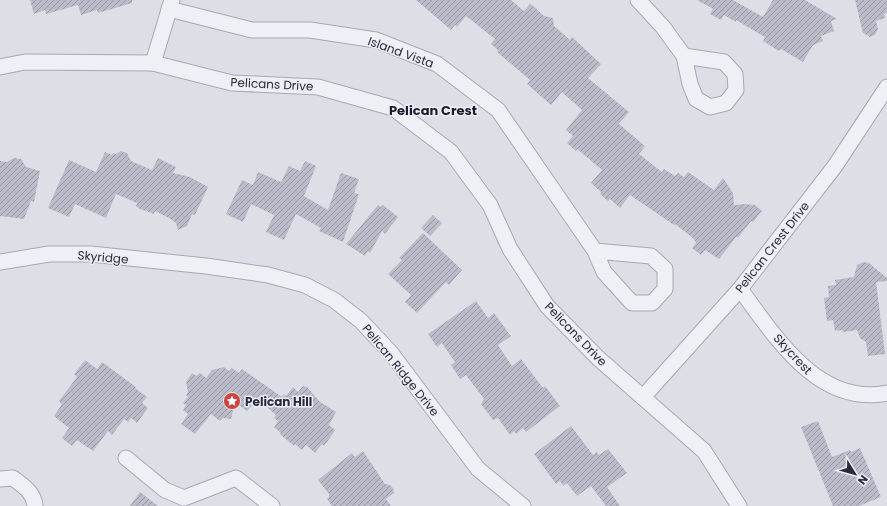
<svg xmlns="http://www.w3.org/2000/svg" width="887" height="506" font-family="Poppins,sans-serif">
<defs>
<pattern id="building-hatch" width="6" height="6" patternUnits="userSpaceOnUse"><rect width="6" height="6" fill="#babdc9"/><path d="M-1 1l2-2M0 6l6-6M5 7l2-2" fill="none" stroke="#979aa4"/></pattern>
</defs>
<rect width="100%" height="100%" fill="#dddfe6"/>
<g fill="url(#building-hatch)">
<polygon points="30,0 132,0 132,3 98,13 97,10 81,15 78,5 46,14 45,10 34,14"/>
<polygon points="416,0 511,0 524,11 530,4 532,5 544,16 553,18 554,26 570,40 572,37 601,64 588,78 629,112 619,124 645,146 639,154 662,172 664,169 675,176 678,173 684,177 688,172 714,190 723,178 733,193 734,205 745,204 755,205 762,211 753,222 751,221 738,238 736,237 719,259 705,250 701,255 692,248 696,243 693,238 675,224 674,225 630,195 620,208 610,199 608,201 600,194 601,192 591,183 602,170 577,149 576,151 567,143 573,136 566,130 582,110 562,92 551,105 527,84 530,80 497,52 499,51 491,44 495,39 466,16 457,27 455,25 451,30"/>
<polygon points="697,0 733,0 763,17 773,0 805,0 837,19 831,21 834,31 821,36 823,41 813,45 803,62 781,49 779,51 763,41 765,37 736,20 736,22 724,15 721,20 710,14 713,9"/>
<polygon points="855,0 887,0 887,13 884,14 885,18 876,21 878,29 875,35 870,37 863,33"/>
<polygon points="121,151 127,153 131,161 152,170 158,158 176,167 173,173 190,177 208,187 195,215 192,214 187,226 178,230 176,223 169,218 155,211 154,214 140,209 136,206 137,203 116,194 106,218 75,204 69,217 48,208 69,160 96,172 105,152 112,155 113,153 116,154"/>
<polygon points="14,158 21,159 26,167 40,171 34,202 31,201 24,219 0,216 0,161 7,162"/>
<polygon points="305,161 316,166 304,196 328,210 341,173 359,179 354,193 359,194 343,242 319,231 321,228 296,214 284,240 266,232 274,215 251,204 243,222 226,214 242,180 253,185 258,172 281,182 289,166 300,171"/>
<polygon points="378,205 381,207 383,205 398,217 385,234 382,231 370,253 368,251 365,256 346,244"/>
<polygon points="433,215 442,223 430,236 421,228"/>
<polygon points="423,233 462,270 449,285 446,282 417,313 405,302 411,295 388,274 402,260 399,258"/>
<polygon points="863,262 869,263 887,278 887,281 876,282 885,354 868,356 866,342 860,338 857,330 843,332 842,330 835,331 833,320 827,321 824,298 829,297 828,286 836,285 835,280 854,277 857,265"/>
<polygon points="476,301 488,318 494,313 511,336 498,345 512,366 521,359 543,388 545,386 560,406 526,432 523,428 516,434 514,431 510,435 498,418 493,420 481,404 484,399 466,375 460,379 451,365 455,362 442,343 437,347 428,334"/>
<polygon points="85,360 97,369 102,362 136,387 135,388 147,397 142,403 148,408 137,423 131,418 128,422 124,419 112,435 108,431 93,451 77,440 72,446 62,438 69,428 54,416 62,404 59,401 77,377 74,374"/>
<polygon points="224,367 229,371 232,368 239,373 242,369 282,397 284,394 286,396 293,387 298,392 303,386 307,387 320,402 336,412 329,425 335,430 332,435 324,446 322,444 315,453 306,445 302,450 295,444 294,446 280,434 281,433 274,427 278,421 274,418 276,415 258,399 247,411 235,402 231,419 223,418 220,421 211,414 195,434 181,424 188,414 183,410 186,405 183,403 188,397 186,395 188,392 186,382 192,373 196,376 200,373 206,378 212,370"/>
<polygon points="818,421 832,457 850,450 851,452 860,448 881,497 859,506 833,506 801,427"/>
<polygon points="571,426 593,455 597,452 599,455 608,449 627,473 607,487 620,506 606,506 591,486 577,496 567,483 563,486 560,481 556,484 534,454"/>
<polygon points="363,451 385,484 390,485 393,488 394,493 386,499 391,506 332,506 327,499 329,497 329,494 318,480 352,453 355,457"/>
<polygon points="140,492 158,506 130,506"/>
</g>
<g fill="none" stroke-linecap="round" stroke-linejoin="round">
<g stroke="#a6a9b3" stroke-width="17">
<g id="minor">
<polyline points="638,0 663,27 684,56 690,84 696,99 710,107 726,103 736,90 735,74 724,62 684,56"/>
<polyline points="169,9 252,30 310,30 376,40 437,64 498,110 595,251 604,272 632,303 652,303 665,289 665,269 651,256 595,251"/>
<polyline points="153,63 172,0"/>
<polyline points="0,67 25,62 153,63 232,83 318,87 393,108 451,152 490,205 510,249 547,306 598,358 704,451 739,506"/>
<polyline points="0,262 49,254 91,254 206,266 268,275 305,285 334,300 361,321 391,353 478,469 523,506"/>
<path d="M740 289C775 336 818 407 887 393"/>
<polyline points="644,396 740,289 835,166 887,87"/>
<polyline points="126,458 165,490 184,498 236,478 272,506"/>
<path d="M0 479 13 478C23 486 34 492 35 506"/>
</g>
</g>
<use href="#minor" stroke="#eff0f5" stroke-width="15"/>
</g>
<defs>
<g id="sight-disc" transform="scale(0.9)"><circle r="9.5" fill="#cb4642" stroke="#eceef4"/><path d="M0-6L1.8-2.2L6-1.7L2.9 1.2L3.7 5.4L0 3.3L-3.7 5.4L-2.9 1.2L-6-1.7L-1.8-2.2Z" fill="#fff"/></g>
</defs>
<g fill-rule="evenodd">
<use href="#sight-disc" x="232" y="401"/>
</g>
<g text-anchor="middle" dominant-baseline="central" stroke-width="3" stroke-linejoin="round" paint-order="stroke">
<g font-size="12" fill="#272b3d" stroke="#eceef4">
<text transform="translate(401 52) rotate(20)">Island Vista</text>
<text transform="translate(272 84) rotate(3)">Pelicans Drive</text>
<text transform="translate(772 247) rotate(-52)">Pelican Crest Drive</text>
<text transform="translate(103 257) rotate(5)">Skyridge</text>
<text transform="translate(576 334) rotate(46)">Pelicans Drive</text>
<text transform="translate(793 354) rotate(47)">Skycrest</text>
<text transform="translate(401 370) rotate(51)">Pelican Ridge Drive</text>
</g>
<g font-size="12" font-weight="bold" fill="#272b3d" stroke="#eceef4" text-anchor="start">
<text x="245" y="401">Pelican Hill</text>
</g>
<g font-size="13" font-weight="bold" fill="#191c2d" stroke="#eceef4">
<text x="433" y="110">Pelican Crest</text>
</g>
</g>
<g transform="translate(855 474) rotate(127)" stroke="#eceef4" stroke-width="3" paint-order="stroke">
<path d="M0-3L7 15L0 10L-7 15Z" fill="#272b3d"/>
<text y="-6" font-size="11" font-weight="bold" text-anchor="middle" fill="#272b3d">N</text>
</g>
</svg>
